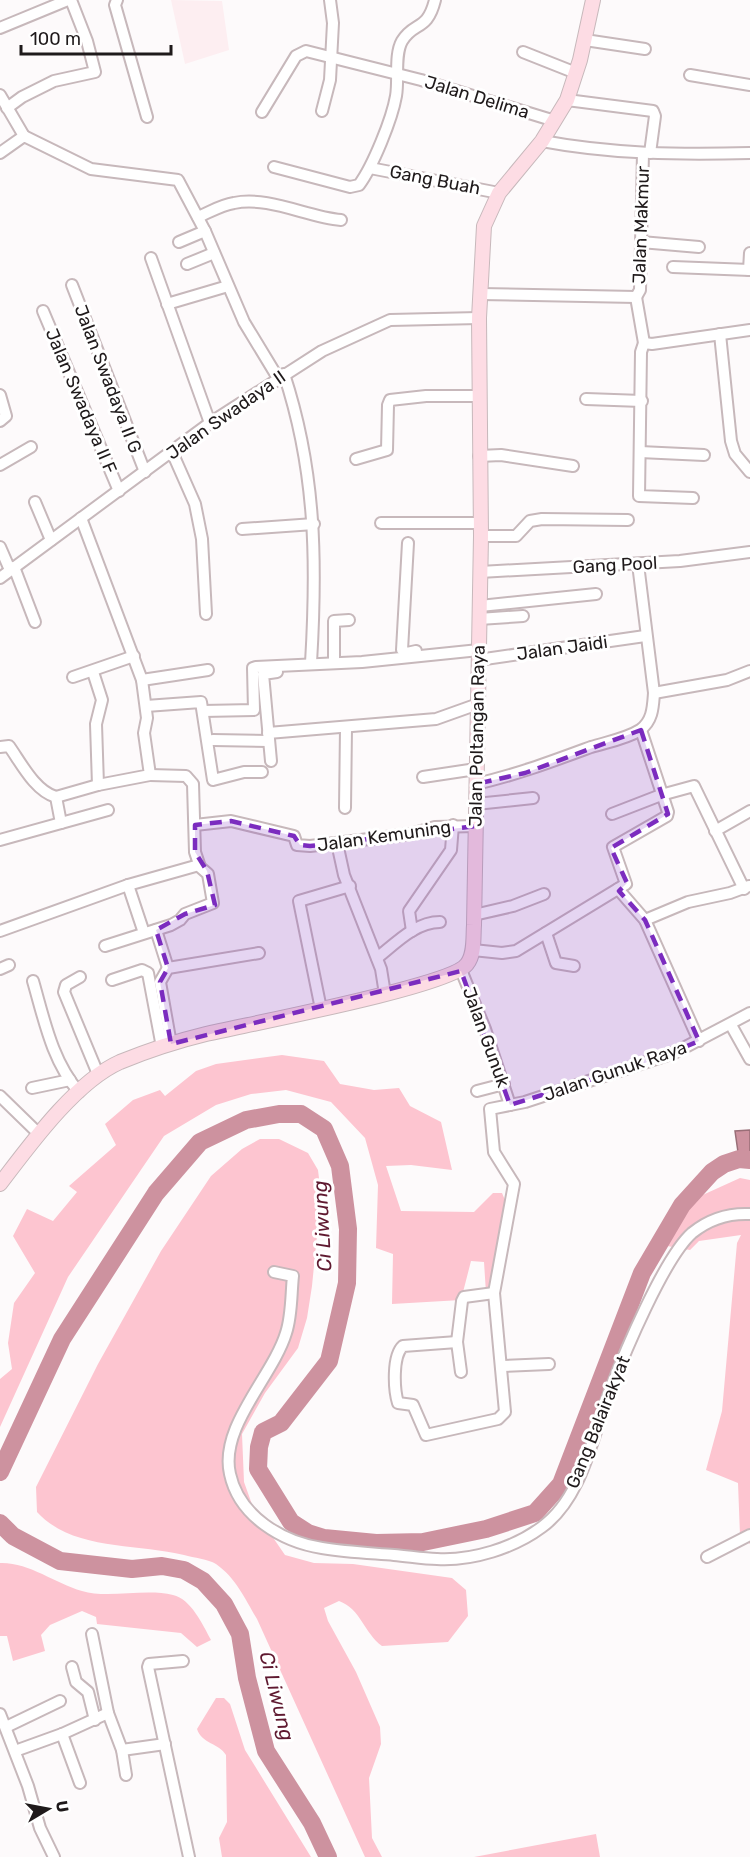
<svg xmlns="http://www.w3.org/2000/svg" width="750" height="1857" font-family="Rubik,sans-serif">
<rect width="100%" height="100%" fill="#fdfafb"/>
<polygon fill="#fdeef1" points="171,0 222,1 229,50 185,64"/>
<g fill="#fdc5d0">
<polygon points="282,1055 324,1061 340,1084 374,1090 399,1088 410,1106 441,1122 452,1170 411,1165 386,1166 401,1211 474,1212 493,1193 502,1193 507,1205 493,1292 486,1293 484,1262 471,1261 461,1300 392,1304 393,1254 376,1248 378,1185 365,1138 331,1102 286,1090 251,1094 216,1105 164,1136 68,1277 0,1427 0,1379 12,1369 8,1343 14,1303 35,1273 13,1236 27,1209 53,1221 77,1192 69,1186 116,1145 105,1124 133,1100 160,1090 165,1096 196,1071 216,1064"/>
<path d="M260 1139H279L308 1153 318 1170 321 1195 312 1286 307 1318 298 1348 265 1393 242 1434 244 1482 254 1510 285 1555 314 1563 353 1564 452 1578 466 1590 468 1616 448 1642 382 1646C364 1633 361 1609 339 1601L324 1608 328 1621 356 1672 380 1727 381 1744 369 1778 372 1838 382 1857H365L257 1619C245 1599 236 1578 216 1564 208 1559 194 1558 184 1555 135 1543 73 1551 37 1512L36 1487 98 1364 161 1251 211 1176 242 1149Z"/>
<polygon points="740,1178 750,1180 750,1544 740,1535 738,1483 706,1470 722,1411 737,1243 741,1235 699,1241 690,1250 667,1246 696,1198"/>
<path d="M0 1563C29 1562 54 1583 82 1591 108 1599 145 1588 173 1595 191 1599 203 1625 211 1640L197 1647 181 1633 97 1624 96 1617 82 1611 50 1625 41 1635 45 1651 13 1661 7 1636H0Z"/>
<path d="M216 1698H224L230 1704 245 1750 311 1857H222L219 1838 227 1822 226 1755C219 1743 202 1744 197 1729Z"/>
<polygon points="596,1834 600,1857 474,1857"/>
</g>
<polygon fill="#cd929f" stroke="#996e77" stroke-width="1.5" points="750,1130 750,1167 740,1166 735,1131"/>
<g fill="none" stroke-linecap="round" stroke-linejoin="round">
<g stroke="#cd929f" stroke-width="18">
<polyline points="0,1472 62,1339 156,1193 200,1142 246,1120 279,1114 301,1114 324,1129 340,1166 348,1229 347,1283 329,1361 281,1423 263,1432 259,1447 258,1469 291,1522 308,1533 324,1538 376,1543 423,1542 486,1529 535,1513 561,1484 642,1273 682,1205 712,1172 724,1164 739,1159 750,1160"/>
<polyline points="0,1523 13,1536 60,1561 132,1569 162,1566 184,1570 203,1581 224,1604 240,1634 247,1678 266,1751 312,1823 328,1857"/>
</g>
<g stroke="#c7b8bb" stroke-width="14">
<g id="street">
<polyline points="117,0 115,5 147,117"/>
<polyline points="0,28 68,0"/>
<polyline points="585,40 645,49"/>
<polyline points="523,52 576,73"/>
<polyline points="690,75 750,85"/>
<polyline points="0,95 24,136"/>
<polyline points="567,100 653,111 655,116 650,153"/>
<polyline points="7,108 22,97 54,81 95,72 87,41 71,0"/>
<polyline points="322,111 330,80 333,23 330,0"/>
<polyline points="262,112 296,56 306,51 421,80 555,121"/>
<path d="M542 141C611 154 680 155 750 153"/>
<polyline points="0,153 24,136 91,169 178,180 205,231 244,322 278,378"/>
<path d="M274 167 350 187 359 185C373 166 392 119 396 96 399 80 394 55 402 41 414 21 427 32 435 0"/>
<polyline points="370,168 499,193"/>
<path d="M198 217C210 212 221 205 234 203 269 196 307 217 341 220"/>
<polyline points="179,242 205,231"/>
<polyline points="641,242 699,247"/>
<polyline points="151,258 210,423"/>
<polyline points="187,264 214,253"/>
<polyline points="673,267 750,270"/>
<polyline points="749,270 750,253"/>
<polyline points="72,285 145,472"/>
<polyline points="480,294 636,297"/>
<polyline points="636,297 640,290 643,153"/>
<polyline points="636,297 644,343"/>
<polyline points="167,304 228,286"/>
<polyline points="43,311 119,491"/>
<polyline points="720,334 731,441 735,454 750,472"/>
<polyline points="644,343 641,352 639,496 693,498"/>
<polyline points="644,343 652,344 750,330"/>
<path d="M284 374C316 471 317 562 311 663"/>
<polyline points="0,395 6,416 0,421"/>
<polyline points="586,399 642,401"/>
<polyline points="172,452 195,504 202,539 206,614"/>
<polyline points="640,452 704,455"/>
<polyline points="479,456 501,455 573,466"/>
<polyline points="356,459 387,450 388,405 390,400 426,396 479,396"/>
<polyline points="0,465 31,447"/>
<polyline points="35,502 51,540"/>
<polyline points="381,523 481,523"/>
<polyline points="242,529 314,524"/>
<polyline points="481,536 516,536 530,521 542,519 628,520"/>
<polyline points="408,543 402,650 407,653 416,651"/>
<polyline points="0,547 10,570"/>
<polyline points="14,567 35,622"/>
<polyline points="480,572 680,561 750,552"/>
<polyline points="0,578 210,423 322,351 390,320 479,318"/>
<polyline points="480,606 596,594"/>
<polyline points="479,619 523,616"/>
<polyline points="478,660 645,636"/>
<polyline points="334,663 334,621 349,620"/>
<polyline points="93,672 102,700 96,724 98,785"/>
<polyline points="73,677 134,656"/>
<polyline points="142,680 208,670"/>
<polyline points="654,693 727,680 750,671"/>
<polyline points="146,706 201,702 213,780 244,772 262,772"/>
<polyline points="203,711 254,710 253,668 256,667 362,662 479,650"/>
<polyline points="268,733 436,719 478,704"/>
<polyline points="213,740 269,741"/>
<path d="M0 747 9 746C21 763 35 791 56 797"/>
<polyline points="271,761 263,674 277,672"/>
<polyline points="423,777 476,769"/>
<path d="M476 784C516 775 553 761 591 747 607 742 626 739 640 730 653 721 653 706 654 693L638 564"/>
<polyline points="476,804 533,798"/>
<polyline points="345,808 346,728"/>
<polyline points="612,814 661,795 694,786 744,889"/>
<polyline points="61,823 56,797 98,785 150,775 144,733 147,718 142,680 81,518"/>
<polyline points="195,825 231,821 294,836 297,845 310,846 411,834 435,827 476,826"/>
<polyline points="715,831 750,811"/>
<polyline points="0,840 108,810"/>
<polyline points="337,843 344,875 381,969 385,994"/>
<polyline points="128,885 144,933"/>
<polyline points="618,889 645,920 699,1041"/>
<polyline points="474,915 513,906 544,894"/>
<polyline points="645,920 688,902 730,893 749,886"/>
<polyline points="156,930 168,968"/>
<polyline points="0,931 128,885 199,865"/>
<polyline points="412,931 409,911 451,850 453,825"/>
<polyline points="546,933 556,963 574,966"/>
<polyline points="105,946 171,925 180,920 185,914 213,903 208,874 200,867 195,852 193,784 186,776 150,775"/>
<polyline points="473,950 502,953 516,951 626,884 613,847 667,816 668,812 641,730"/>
<path d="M377 958C395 944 415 922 440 922"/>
<polyline points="0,969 9,965"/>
<polyline points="461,970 485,1029 510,1105"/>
<polyline points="80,977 66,985 64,992 98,1074"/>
<polyline points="112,980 142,970 148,973 162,1047"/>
<path d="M33 981C44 1019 52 1061 79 1092"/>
<polyline points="321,1009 299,901 350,886"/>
<polyline points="731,1025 750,1059"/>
<polyline points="171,1044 160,982 168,968 259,953"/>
<polyline points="32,1088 70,1080"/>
<polyline points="477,1091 504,1084"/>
<polyline points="0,1096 39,1134"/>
<path d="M274 1272 293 1276C291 1294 292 1315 286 1333 273 1376 219 1427 230 1474 239 1516 282 1542 322 1548 346 1552 370 1553 394 1555 408 1556 423 1559 437 1559 472 1561 514 1548 542 1527 583 1497 592 1436 610 1391 624 1354 664 1258 692 1233 709 1219 728 1213 750 1214"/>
<path d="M457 1342 403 1346C392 1356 394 1390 398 1403L413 1405 426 1435 498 1419 505 1412 494 1293 514 1184 494 1152 490 1109 525 1102 674 1053 750 1013"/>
<polyline points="502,1366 549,1364"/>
<polyline points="461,1372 457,1342 462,1301 464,1297 494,1293"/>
<polyline points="707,1557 750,1535"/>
<polyline points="92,1634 108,1713"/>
<polyline points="183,1661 149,1664 148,1667 189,1857"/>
<polyline points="72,1667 76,1682 88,1692 95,1720"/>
<polyline points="0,1714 28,1786 40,1828 54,1857"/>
<polyline points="6,1727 60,1701"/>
<polyline points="62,1734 80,1783"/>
<polyline points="122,1750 165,1744"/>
<polyline points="15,1751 62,1734 108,1713 122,1750 126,1775"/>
</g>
</g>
<g stroke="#c7b8bb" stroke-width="16">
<path id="secondary" d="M0 1184C29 1146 75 1082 120 1062 147 1051 177 1041 206 1034 244 1025 452 986 467 964 475 954 473 937 474 925L481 536 479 318 484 226 499 193 542 141 567 100 580 60 593 0"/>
</g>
<use href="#street" stroke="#fff" stroke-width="10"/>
<use href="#secondary" stroke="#fddce4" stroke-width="14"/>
</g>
<path fill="#7b2cbf" fill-opacity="0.2" stroke="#7b2cbf" stroke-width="4.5" stroke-dasharray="12 8" stroke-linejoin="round" d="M641 730 668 814 611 848 627 883 619 891 645 920 699 1041 651 1061 510 1105 461 971 171 1044 160 982 168 968 156 930 185 914 215 905 207 871 195 852V825L231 821 294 836 300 845 310 846 476 826V784L525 773Z"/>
<g text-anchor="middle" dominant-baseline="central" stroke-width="6" stroke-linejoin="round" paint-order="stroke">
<g font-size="18" fill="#1f1a1b" stroke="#fff">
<text transform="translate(477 97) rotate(17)">Jalan Delima</text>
<text transform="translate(435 180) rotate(11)">Gang Buah</text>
<text transform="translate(641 225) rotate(-88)">Jalan Makmur</text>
<text transform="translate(108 379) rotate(69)">Jalan Swadaya II G</text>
<text transform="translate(81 401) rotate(67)">Jalan Swadaya II F</text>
<text transform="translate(226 415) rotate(-35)">Jalan Swadaya II</text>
<text transform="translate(615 565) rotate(-3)">Gang Pool</text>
<text transform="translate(562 648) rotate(-8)">Jalan Jaidi</text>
<text transform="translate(477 736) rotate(-89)">Jalan Poltangan Raya</text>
<text transform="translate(384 836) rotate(-8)">Jalan Kemuning</text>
<text transform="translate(486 1037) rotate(70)">Jalan Gunuk</text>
<text transform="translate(615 1071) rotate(-19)">Jalan Gunuk Raya</text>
<text transform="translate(598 1422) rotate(-68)">Gang Balairakyat</text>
</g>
<g font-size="20" font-style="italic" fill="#5f1930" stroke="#fff">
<text transform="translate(322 1226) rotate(-93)">Ci Liwung</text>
<text transform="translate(277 1696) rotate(76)">Ci Liwung</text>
</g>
</g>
<g transform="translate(48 1809) rotate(80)" stroke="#ffffff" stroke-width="4.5" paint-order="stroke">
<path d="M0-4.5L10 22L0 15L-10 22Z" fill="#1f1a1b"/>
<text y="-9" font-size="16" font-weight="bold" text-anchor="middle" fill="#1f1a1b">U</text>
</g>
<path d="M21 45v9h150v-9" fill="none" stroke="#1f1a1b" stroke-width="3"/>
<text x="30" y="45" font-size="18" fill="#1f1a1b" stroke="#ffffff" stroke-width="4.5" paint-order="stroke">100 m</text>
</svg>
